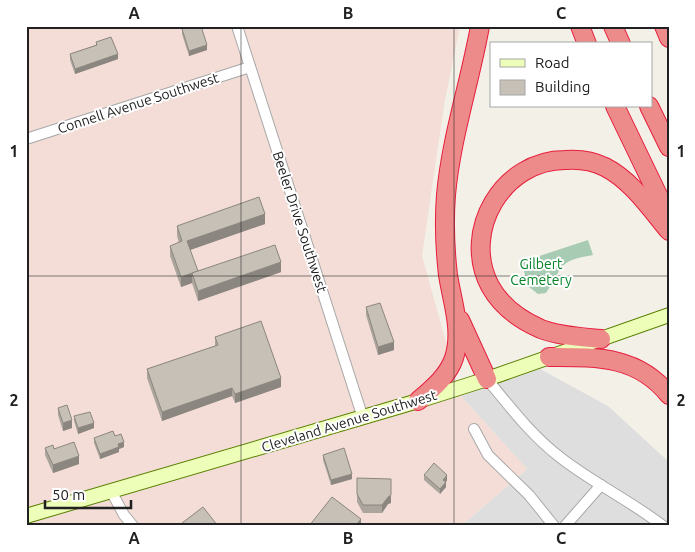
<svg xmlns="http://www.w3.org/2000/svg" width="695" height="552" font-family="Ubuntu,sans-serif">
<rect width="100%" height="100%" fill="#f2f0e7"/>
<polygon fill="#dfdede" points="540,369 608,406 669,462 669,526 461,526 527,469 461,396"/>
<polygon fill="#f3ddd6" points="26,26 460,26 444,105 422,256 461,396 527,469 461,526 26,526"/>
<path fill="#a7ccb3" d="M588 240 593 255C556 261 564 267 546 293L538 294 529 287 521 262Z"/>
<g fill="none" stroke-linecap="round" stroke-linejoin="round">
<g stroke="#a8a8a8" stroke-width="12">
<g id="minor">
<polyline points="237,26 363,418"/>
<polyline points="26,139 250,67"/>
<path d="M487 379C510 407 532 436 561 458 593 483 631 501 663 526"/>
<polyline points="474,429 488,455 529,495 554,526"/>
<polyline points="111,491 124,515 133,526"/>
<polyline points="565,526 601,485"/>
</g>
</g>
<g stroke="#5a8000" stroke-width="16">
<polyline id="secondary" points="26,516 418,401 487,379 669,315"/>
</g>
<g stroke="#e71d3c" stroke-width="20">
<g id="motorway">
<polyline points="580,26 587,44"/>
<polyline points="613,26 621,44"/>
<polyline points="664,26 669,38"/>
<polyline points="615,106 669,218"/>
<polyline points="649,106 669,147"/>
<polyline points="460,320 487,379"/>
<path d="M601 339C581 337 559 336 541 329 520 320 501 306 490 286 461 231 503 160 565 160 578 159 593 161 605 167 632 181 650 208 669 231"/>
<path d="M549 357C595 357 637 355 669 395"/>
<path d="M418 401C432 389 448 376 454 358 463 331 452 301 448 275 445 249 444 221 446 195 451 138 470 82 480 26"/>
</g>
</g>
<use href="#minor" stroke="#fff" stroke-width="10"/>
<use href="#secondary" stroke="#edfeb9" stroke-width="14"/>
<use href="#motorway" stroke="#ed8b8b" stroke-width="18"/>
</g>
<g fill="#aba59d">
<polygon points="182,29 207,50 189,56 182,34"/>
<polygon points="96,42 118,59 75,74 70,60 70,54 96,45"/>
<polygon points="265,224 190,250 198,271 281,272 198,301 192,283 181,287 170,256 170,246 179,243 177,236 177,226"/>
<polygon points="366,307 394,350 378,355 366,315"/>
<polygon points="215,337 281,387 235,403 232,396 162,421 147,378 147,369 215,346"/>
<polygon points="58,408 72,428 63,431 58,415"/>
<polygon points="74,416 94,428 78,434 74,421"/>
<polygon points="115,436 124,447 119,449 119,452 100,459 94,443 94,438"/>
<polygon points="45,448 54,449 79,464 53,473 45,455"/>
<polygon points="323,455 352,479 331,485 323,460"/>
<polygon points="424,475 447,480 446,482 446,487 440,494 424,480"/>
<polygon points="357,478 391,503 388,504 382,513 363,513 357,502"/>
</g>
<g fill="#8b867f">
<polygon points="207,45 207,50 189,56 189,51"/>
<polygon points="118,54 118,59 75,74 75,69"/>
<polygon points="265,214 265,224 187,251 187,241"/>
<polygon points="281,262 281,272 198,301 198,291"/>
<polygon points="198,271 192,273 192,283 181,287 181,277"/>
<polygon points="394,342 394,350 378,355 378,347"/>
<polygon points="281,378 281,387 235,403 235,394"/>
<polygon points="232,388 232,396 162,421 162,412"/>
<polygon points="72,420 72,428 63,431 63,423"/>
<polygon points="94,423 94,428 78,434 78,428"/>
<polygon points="124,442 124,447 119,449 119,452 100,459 100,454 118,444"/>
<polygon points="79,456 79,464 53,473 53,465"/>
<polygon points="352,474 352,479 331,485 331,480"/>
<polygon points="447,475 447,480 446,482 446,487 440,494 440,489 443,480"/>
<polygon points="391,495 391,503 388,504 382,513 382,505 388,497"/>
<polygon points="361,519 361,526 355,526"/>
</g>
<g fill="#c7c0b6" stroke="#8b867f">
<polygon points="191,26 201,26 207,45 189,51 182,29"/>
<polygon points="111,37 118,54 75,69 70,54 97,45 96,42"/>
<polygon points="259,197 265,214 187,241 198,271 181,277 170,246 182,241 177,226"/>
<polygon points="275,245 281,262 198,291 192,273"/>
<polygon points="380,303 394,342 378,347 366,307"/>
<polygon points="261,321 281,378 235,394 232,388 162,412 147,369 218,345 215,337"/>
<polygon points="67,405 72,420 63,423 58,408"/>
<polygon points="90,412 94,423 78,428 74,416"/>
<polygon points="113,431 115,436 121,434 124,442 118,444 119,447 100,454 94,438"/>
<polygon points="74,442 79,456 53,465 45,448 53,445 54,449"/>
<polygon points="344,448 352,474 331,480 323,455"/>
<polygon points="434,463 447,475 443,480 446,482 440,489 424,475"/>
<polygon points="357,478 391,479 391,495 388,497 382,505 363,505 357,494"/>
<polygon points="332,497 361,519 355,526 309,526"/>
<polygon points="203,507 218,526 184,526 182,523"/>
</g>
<path fill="none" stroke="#212121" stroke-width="1" stroke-opacity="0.55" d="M241 26V526M454 26V526M26 276H669"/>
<g text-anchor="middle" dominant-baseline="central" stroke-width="4" stroke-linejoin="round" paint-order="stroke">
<g font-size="14" fill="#212121" stroke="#fff">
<text transform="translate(138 103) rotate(-18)">Connell Avenue Southwest</text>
<text transform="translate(300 222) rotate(72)">Beeler Drive Southwest</text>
<text transform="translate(349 421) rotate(-17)">Cleveland Avenue Southwest</text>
</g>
<g font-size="14" fill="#058428" stroke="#fff">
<text x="541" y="264">Gilbert<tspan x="541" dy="16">Cemetery</tspan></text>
</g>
</g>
<rect width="695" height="552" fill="none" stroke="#ffffff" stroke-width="55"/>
<rect x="490" y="42" width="162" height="65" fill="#ffffff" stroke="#a6a6a6"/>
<rect x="500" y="59" width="25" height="8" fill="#edfeb9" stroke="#a6a6a6"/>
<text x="535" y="68" font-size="15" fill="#212121">Road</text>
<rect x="500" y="80" width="25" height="15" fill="#c7c0b6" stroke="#a6a6a6"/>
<text x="535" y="92" font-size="15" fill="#212121">Building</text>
<path d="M45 500v8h86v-8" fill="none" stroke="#212121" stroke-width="2.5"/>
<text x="52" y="500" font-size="15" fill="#212121" stroke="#ffffff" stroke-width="4" paint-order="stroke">50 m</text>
<rect x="28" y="28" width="640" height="496" fill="none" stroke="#212121" stroke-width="2"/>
<g font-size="16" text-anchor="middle" font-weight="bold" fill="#212121">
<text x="134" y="19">A</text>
<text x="348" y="19">B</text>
<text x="561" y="19">C</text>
<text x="14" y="157">1</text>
<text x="681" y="157">1</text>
<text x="14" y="406">2</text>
<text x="681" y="406">2</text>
<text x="134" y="544">A</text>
<text x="348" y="544">B</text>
<text x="561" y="544">C</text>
</g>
</svg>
